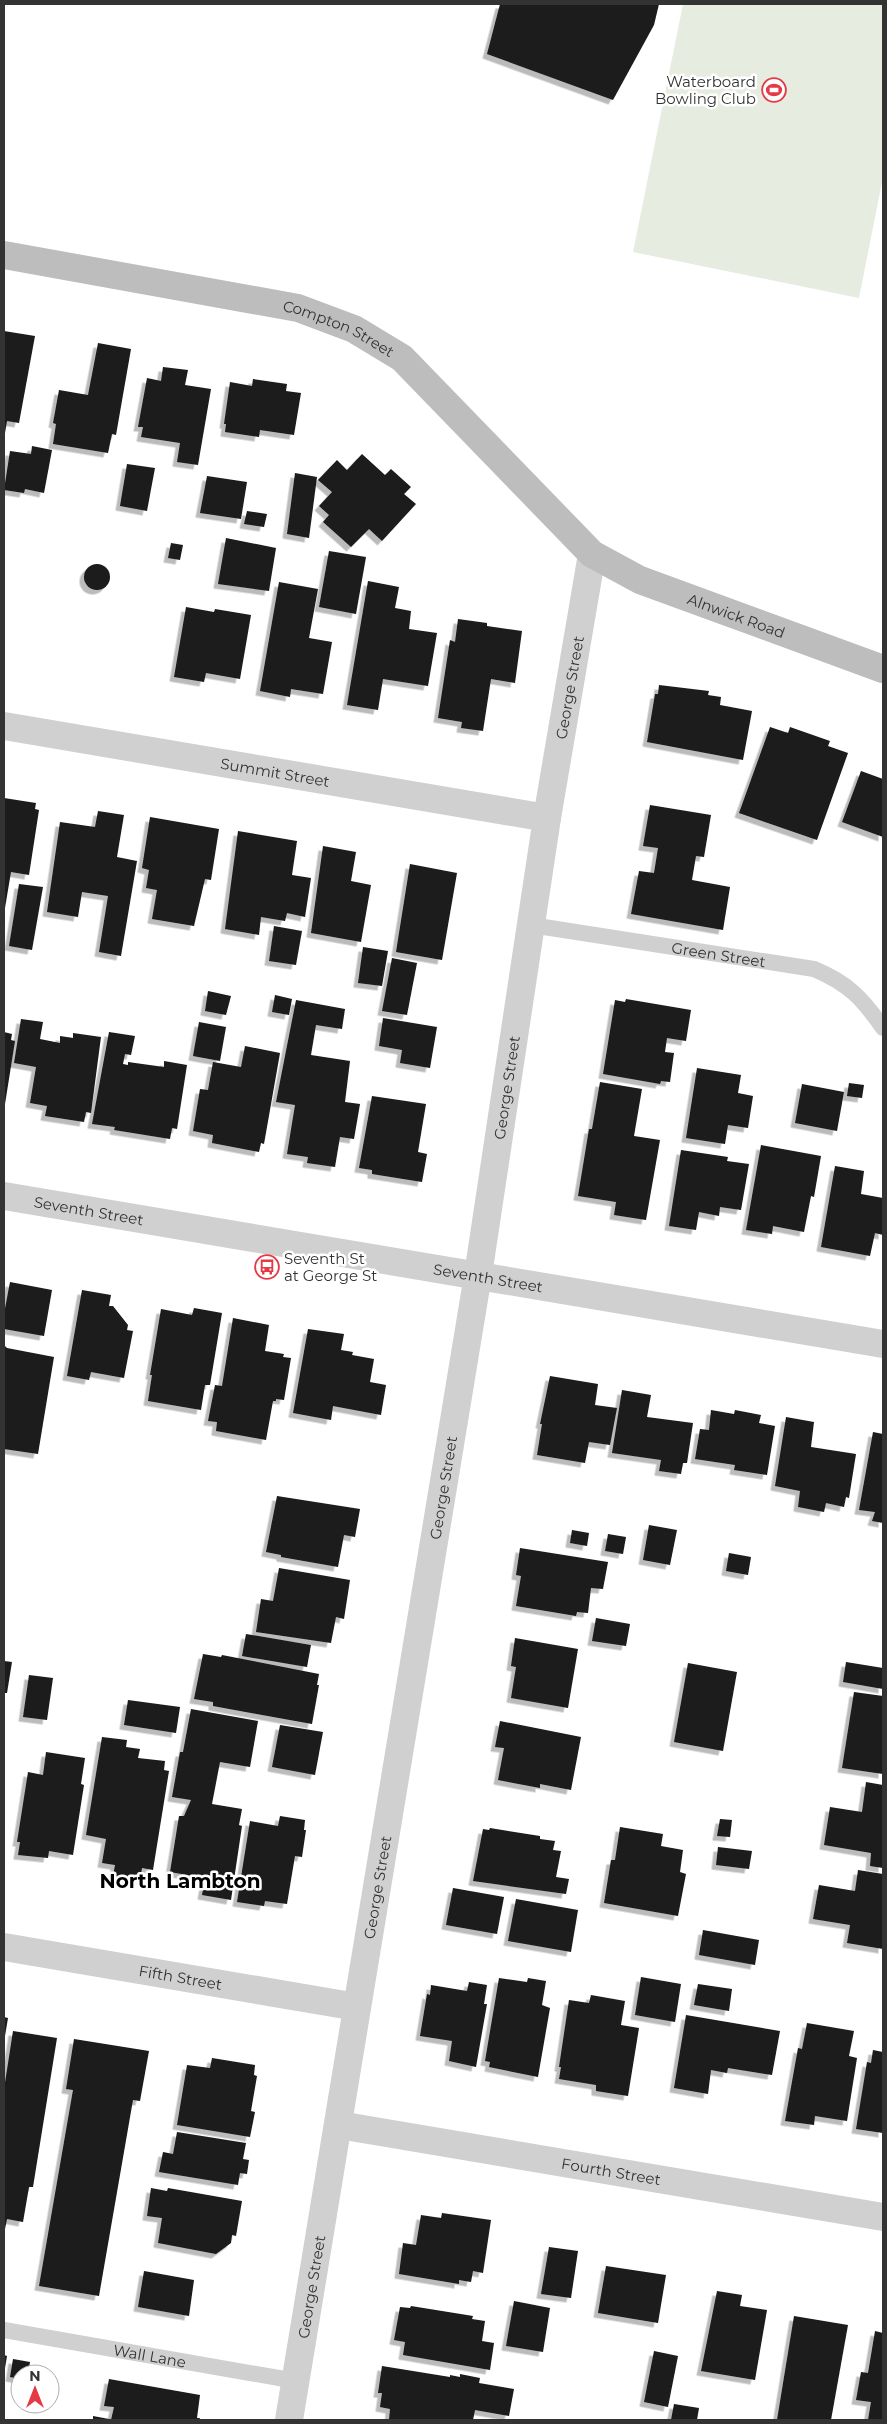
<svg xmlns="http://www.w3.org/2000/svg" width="887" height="2424" font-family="Montserrat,sans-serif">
<defs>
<filter id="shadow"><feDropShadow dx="-4.5" dy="4.5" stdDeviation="0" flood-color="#0004"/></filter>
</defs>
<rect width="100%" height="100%" fill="#fff"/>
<polygon fill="#e6ecdf" points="683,4 883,4 883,177 859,298 633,252"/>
<g fill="#1a1a1a" filter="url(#shadow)">
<polygon points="500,4 659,4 654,25 613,100 487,54"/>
<polygon points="4,331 35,336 19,423 7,421 5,433"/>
<polygon points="98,343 131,349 116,435 112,434 108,453 53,444 56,424 53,423 59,390 88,395"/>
<polygon points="163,367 188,370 185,385 211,389 198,465 177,462 180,443 141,437 143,427 138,427 147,378 161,381"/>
<polygon points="253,379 287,384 286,391 301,393 294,435 260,430 259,437 225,432 226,424 224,424 230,382 252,386"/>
<polygon points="32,446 52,450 44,493 25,489 24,493 4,490 10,451 31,454"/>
<polygon points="362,454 385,475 391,469 411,487 404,494 416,504 382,541 369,529 351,547 323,522 329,515 319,506 332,492 318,480 337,460 347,470"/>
<polygon points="127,464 155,468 147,511 120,506"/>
<polygon points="295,473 317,477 309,538 287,534"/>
<polygon points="207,476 247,482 241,519 200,513"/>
<polygon points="247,511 267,514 264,527 244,524"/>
<polygon points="226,538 276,548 269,591 218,584"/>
<polygon points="171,543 183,545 180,560 168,558"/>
<polygon points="329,551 366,557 356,614 319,607"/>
<circle cx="97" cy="577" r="13"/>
<polygon points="368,581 399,587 395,608 411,611 409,629 437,633 428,686 383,679 378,710 347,705"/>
<polygon points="279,582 318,589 309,638 332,642 323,694 291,689 290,697 260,691"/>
<polygon points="186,607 214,612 215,609 251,615 240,679 206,673 204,682 174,677"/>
<polygon points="458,619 487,623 487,626 522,631 515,683 491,679 483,731 461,728 462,722 438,718 450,640 455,642"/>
<polygon points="659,685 709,691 708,695 721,697 720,705 752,711 743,760 647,742 655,694 658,694"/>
<polygon points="770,727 788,733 790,727 830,741 828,746 848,753 817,840 739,813"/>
<polygon points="861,771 883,779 883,837 842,822"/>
<polygon points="4,798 36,803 35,809 39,810 29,875 11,872 5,908"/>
<polygon points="650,805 711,815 704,857 696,856 692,880 730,887 723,930 631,914 639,871 654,873 658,848 643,846"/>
<polygon points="98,811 124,815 117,857 137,861 121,956 99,952 108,896 82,892 78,917 47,912 60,822 95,827"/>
<polygon points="150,817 219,829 211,880 205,879 194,926 152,919 157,890 146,888 149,870 142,868"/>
<polygon points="238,831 297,841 292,875 311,878 305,917 287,913 285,921 261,917 259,935 225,929"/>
<polygon points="323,846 356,852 351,881 371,885 361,942 311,933"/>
<polygon points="410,864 457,873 442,960 396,952"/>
<polygon points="19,884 43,887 32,950 9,946"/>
<polygon points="274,926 302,931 296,965 269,961"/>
<polygon points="363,947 388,951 382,986 358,983"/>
<polygon points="392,958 417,963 407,1015 382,1011"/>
<polygon points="208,991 231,996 226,1015 205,1011"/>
<polygon points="275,995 292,999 289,1015 272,1012"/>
<polygon points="626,999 691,1010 686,1041 667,1038 665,1052 674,1053 670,1082 661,1081 660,1084 603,1074 615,1000 625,1002"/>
<polygon points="296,1000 345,1009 342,1029 316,1025 311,1055 350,1061 345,1102 360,1104 354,1139 340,1137 335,1167 307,1163 308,1157 287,1154 295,1105 276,1102"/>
<polygon points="383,1018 437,1027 430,1068 400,1063 402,1050 379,1046"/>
<polygon points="21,1019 43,1022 40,1039 60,1043 60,1036 73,1038 73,1033 101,1037 91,1113 86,1112 84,1122 45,1116 47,1106 30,1103 36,1067 14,1063"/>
<polygon points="199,1022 226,1027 220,1061 193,1056"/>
<polygon points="4,1032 12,1034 11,1040 15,1041 5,1104"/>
<polygon points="109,1032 135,1036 131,1055 125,1054 123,1064 128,1065 128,1062 164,1067 164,1061 187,1065 177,1129 172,1128 170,1139 114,1130 115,1127 92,1124"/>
<polygon points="245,1046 280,1053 264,1144 261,1143 259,1152 212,1143 213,1135 193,1131 200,1089 208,1090 213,1062 241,1067"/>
<polygon points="697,1068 741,1075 738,1093 753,1096 748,1128 728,1125 725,1144 686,1138"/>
<polygon points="600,1082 642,1089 634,1136 660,1140 646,1220 614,1215 616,1202 578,1196 589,1129 592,1129"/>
<polygon points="849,1083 864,1085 862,1098 847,1096"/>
<polygon points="802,1084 844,1092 837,1131 795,1123"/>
<polygon points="372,1096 426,1104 418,1152 427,1154 422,1182 372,1174 372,1170 359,1168"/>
<polygon points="761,1145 821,1156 814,1197 811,1196 804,1232 773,1226 772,1234 746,1230"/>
<polygon points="681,1150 728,1157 727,1161 749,1164 741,1210 720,1207 719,1216 699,1212 696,1230 669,1226"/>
<polygon points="835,1166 864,1171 861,1194 883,1198 883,1235 875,1233 870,1256 821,1247"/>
<polygon points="10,1282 52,1290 44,1336 4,1329 4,1314"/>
<polygon points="82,1290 111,1295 109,1306 113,1306 128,1325 127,1330 133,1331 124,1378 91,1372 89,1380 67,1376"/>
<polygon points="194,1308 222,1313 210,1385 205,1385 201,1410 148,1401 152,1375 150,1375 161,1309 192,1315"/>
<polygon points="233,1318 269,1325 265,1351 284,1354 283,1357 291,1358 284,1400 276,1399 276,1401 273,1401 266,1440 216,1431 217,1422 208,1421 215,1385 222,1386"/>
<polygon points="308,1329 344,1334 341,1350 353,1352 352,1355 374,1359 370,1382 386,1385 381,1415 333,1406 331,1420 293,1413"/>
<polygon points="4,1345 7,1348 54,1357 38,1454 4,1449"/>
<polygon points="550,1376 598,1384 595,1405 617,1408 610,1445 589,1442 585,1463 537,1455 542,1424 540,1424"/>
<polygon points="622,1390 651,1395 647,1417 693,1423 687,1463 683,1463 681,1474 659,1471 661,1460 612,1453"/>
<polygon points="711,1410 734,1414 735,1410 761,1415 759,1423 775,1426 767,1475 734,1470 735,1465 695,1459 700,1429 709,1430"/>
<polygon points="786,1417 814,1422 811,1447 856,1454 849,1498 846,1497 844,1507 826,1503 824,1512 798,1507 800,1491 775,1486"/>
<polygon points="873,1432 883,1434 883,1523 872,1521 875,1512 859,1510"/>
<polygon points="277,1496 360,1509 355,1537 344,1535 338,1567 281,1557 281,1555 266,1552"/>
<polygon points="649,1525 677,1530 670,1565 643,1560"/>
<polygon points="572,1530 589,1533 587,1546 570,1543"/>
<polygon points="608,1534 626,1537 623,1554 605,1551"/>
<polygon points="520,1548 608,1562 603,1589 591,1588 588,1613 577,1612 576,1616 516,1606 521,1576 516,1575"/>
<polygon points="729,1553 751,1557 748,1575 726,1571"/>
<polygon points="279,1568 350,1580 344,1619 336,1617 331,1643 256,1632 261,1599 273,1601"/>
<polygon points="596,1618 630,1624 626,1646 592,1641"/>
<polygon points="246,1634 311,1645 307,1667 242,1656"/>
<polygon points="515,1638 578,1649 568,1708 511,1698 516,1667 511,1666"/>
<polygon points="203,1654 221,1657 222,1655 319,1674 317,1685 319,1685 312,1724 213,1706 213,1702 194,1699"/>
<polygon points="4,1661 12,1662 7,1693 4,1693"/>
<polygon points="846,1662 883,1668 883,1689 843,1682"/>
<polygon points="688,1663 737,1672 723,1751 674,1742"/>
<polygon points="29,1675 53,1678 47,1720 23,1717"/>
<polygon points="854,1692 883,1696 883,1774 842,1768"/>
<polygon points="128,1700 180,1707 176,1733 124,1725"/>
<polygon points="191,1709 258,1721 250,1767 220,1762 212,1804 242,1809 239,1825 242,1826 231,1900 202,1895 205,1878 170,1872 179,1816 184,1816 191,1800 172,1797 180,1752 183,1752"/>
<polygon points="500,1721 581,1737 571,1790 540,1784 540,1788 498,1780 504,1748 495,1747"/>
<polygon points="280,1725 323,1732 315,1775 272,1767"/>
<polygon points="102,1737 127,1740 126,1747 140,1749 138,1758 165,1761 164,1770 169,1771 153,1870 142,1868 140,1881 113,1876 115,1865 102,1863 106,1839 86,1835"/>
<polygon points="46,1752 85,1758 81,1784 84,1785 73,1855 49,1851 48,1858 18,1855 20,1842 17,1842 28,1772 43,1775"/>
<polygon points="866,1782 883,1785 883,1868 870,1866 871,1853 824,1845 830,1807 862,1812"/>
<polygon points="280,1816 305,1820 304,1830 306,1830 302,1857 295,1856 287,1904 265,1901 264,1906 237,1902 250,1821 278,1826"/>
<polygon points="720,1819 732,1820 730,1837 717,1836"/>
<polygon points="620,1827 663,1834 661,1846 683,1850 680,1872 686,1874 678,1916 604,1903 611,1860 615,1860"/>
<polygon points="490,1828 540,1836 540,1839 555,1841 553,1850 561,1851 556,1877 569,1879 566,1894 473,1881 483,1829 489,1830"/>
<polygon points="718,1847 752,1851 749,1869 716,1865"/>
<polygon points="858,1870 883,1874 883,1949 847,1943 850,1925 813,1919 819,1885 855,1891"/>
<polygon points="453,1888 504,1897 497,1934 446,1925"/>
<polygon points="516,1899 578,1910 571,1952 508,1941"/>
<polygon points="703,1930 759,1940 755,1965 699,1955"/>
<polygon points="641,1977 681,1984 675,2022 635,2015"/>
<polygon points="499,1978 527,1982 528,1978 546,1981 542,2005 550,2008 538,2077 489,2067 490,2062 485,2061"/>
<polygon points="469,1982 487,1985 484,2004 487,2004 476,2067 449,2061 452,2041 420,2036 427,1994 430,1995 431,1985 467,1991"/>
<polygon points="698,1984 732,1989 729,2011 694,2005"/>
<polygon points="591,1995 625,2001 621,2025 639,2028 628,2096 596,2091 596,2085 559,2079 561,2067 559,2067 569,2000 589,2003"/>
<polygon points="686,2015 780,2031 772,2075 728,2068 727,2073 711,2070 708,2094 674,2088"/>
<polygon points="4,2017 8,2018 5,2036 4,2036"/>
<polygon points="807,2023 854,2031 849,2056 857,2058 847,2121 815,2116 814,2125 785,2121 798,2048 802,2049"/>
<polygon points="13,2031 57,2038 33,2187 29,2187 23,2222 7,2219 5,2229 4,2089"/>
<polygon points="74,2039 149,2051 140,2101 133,2100 99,2296 39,2286 73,2090 66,2089"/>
<polygon points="873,2050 883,2052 883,2133 856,2129 867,2062 871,2063"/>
<polygon points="212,2058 255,2065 254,2075 257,2076 251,2111 255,2112 250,2137 177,2125 187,2065 210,2068"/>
<polygon points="177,2132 246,2143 243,2159 249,2160 247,2174 240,2173 238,2185 159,2172 163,2152 173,2154"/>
<polygon points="151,2188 167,2191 168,2188 242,2201 236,2236 232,2235 231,2243 216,2254 158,2243 162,2218 147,2216"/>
<polygon points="442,2213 491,2220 483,2273 473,2271 471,2282 459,2280 459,2284 399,2274 403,2243 416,2245 421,2215 441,2218"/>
<polygon points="549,2247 578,2251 571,2298 541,2294"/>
<polygon points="606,2266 666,2275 658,2323 598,2313"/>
<polygon points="144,2271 194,2280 189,2316 138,2307"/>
<polygon points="717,2291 742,2295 740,2306 767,2310 755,2380 701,2371"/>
<polygon points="514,2301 550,2308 543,2352 506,2346"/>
<polygon points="411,2306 473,2316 472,2319 485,2321 482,2341 494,2343 490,2370 403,2355 405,2342 394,2340 400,2307 410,2308"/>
<polygon points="794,2316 848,2325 831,2420 777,2420"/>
<polygon points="875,2331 883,2333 883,2420 868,2420 871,2402 856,2400 861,2372 868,2373"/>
<polygon points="654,2351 678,2356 668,2407 644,2402"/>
<polygon points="4,2355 7,2356 5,2368 4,2368"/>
<polygon points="13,2359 30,2362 28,2374 20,2374 20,2379 10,2377"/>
<polygon points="382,2366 450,2377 450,2375 460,2377 460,2374 480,2378 479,2383 514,2389 509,2416 475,2410 473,2420 389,2420 390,2409 380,2407 382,2393 378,2393"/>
<polygon points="109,2379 200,2395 197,2418 200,2418 199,2420 111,2420 114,2407 104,2406"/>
<polygon points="674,2404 699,2408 697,2420 671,2420"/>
<polygon points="93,2416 109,2419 109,2420 93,2420"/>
</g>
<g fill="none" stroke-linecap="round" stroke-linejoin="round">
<g stroke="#d0d0d0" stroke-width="16">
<path id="s1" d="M531 925 814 969C848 983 863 999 883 1028"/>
<path id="s2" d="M4 2330 296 2381"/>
</g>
<g stroke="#d0d0d0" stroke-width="28">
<path id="s3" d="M4 726 547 818"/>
<path id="s4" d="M4 1196 883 1344"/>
<path id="s5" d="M4 1947 357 2007"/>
<path id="s6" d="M339 2125 883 2217"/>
<path id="s7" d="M289 2420 478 1275 547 818 592 554"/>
</g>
<path stroke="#bdbdbd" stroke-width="28" id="s8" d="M4 255 298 308 354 329 402 358 592 554 640 580 883 669"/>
</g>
<defs>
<g id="stadium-ring" transform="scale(1.25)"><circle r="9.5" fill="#fff" stroke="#e63946" stroke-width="1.5"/><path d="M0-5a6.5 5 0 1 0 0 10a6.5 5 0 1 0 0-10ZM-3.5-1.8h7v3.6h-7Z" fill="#e63946"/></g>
<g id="bus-ring" transform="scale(1.25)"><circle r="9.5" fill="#fff" stroke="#e63946" stroke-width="1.5"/><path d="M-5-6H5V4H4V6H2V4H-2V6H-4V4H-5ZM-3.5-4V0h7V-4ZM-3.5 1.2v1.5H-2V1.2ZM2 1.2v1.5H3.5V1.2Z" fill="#e63946"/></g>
</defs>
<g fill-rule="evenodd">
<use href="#stadium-ring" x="774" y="90"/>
<use href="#bus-ring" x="267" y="1267"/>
</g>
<g text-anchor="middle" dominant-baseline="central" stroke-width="5" stroke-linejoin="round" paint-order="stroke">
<g font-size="15" fill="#333" stroke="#fff" text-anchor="end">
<text x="756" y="81">Waterboard<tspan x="756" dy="17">Bowling Club</tspan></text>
<text x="284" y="1258" text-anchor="start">Seventh St<tspan x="284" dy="17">at George St</tspan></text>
</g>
<g font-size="15" fill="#333" stroke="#fff">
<text stroke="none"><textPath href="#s8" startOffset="344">Compton Street</textPath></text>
<text stroke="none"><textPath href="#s8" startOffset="845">Alnwick Road</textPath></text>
<text stroke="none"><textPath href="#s7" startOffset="1755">George Street</textPath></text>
<text stroke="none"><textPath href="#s3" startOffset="275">Summit Street</textPath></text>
<text stroke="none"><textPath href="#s1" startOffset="190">Green Street</textPath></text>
<text stroke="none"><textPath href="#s7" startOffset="1350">George Street</textPath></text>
<text stroke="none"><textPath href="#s4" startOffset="86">Seventh Street</textPath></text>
<text stroke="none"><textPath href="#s4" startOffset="491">Seventh Street</textPath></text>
<text stroke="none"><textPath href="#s7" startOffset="945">George Street</textPath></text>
<text stroke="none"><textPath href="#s7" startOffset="540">George Street</textPath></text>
<text stroke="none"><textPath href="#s5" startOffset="179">Fifth Street</textPath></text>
<text stroke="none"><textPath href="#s6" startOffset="276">Fourth Street</textPath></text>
<text stroke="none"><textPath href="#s7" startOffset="135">George Street</textPath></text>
<text stroke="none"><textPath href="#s2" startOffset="148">Wall Lane</textPath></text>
</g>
<g font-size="20" font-weight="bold" fill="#000" stroke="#fff">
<text x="180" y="1881">North Lambton</text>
</g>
</g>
<rect width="887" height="2424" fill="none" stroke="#333333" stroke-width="10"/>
<g transform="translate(35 2389)"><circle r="24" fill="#ffffff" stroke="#adadad"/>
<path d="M0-4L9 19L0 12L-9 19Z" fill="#e63946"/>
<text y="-8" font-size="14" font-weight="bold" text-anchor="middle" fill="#333333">N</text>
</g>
</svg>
